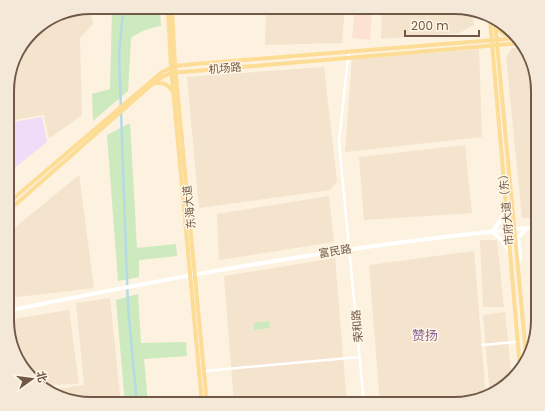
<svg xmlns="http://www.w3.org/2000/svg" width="545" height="411" font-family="Poppins,'Noto Sans SC',sans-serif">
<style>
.residential{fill:#f4e4cd}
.commercial{fill:#fde1d2}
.education{fill:#efdcf8}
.green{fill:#cde9be}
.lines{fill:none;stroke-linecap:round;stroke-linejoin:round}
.canal{stroke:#b4dbe5;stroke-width:2.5}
.street{stroke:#fff;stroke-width:2.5}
.secondary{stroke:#fff;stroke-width:4}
.primary{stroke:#fddc95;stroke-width:4}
.labels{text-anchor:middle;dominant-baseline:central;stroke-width:3;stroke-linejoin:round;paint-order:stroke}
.street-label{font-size:11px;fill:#725947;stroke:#fff6e5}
.quarter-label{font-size:13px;fill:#876296;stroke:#fff6e5}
.rim{fill:none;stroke:#725947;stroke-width:2}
</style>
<rect width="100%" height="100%" fill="#fcf2df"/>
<path class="residential" d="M460,7L472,12L474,25L459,33L381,39L382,8Z
M345,8L342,43L265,45L266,9Z
M91,11L93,24L80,38L82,115L50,138L48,136L44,115L8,121V79L18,49L36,28L64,12Z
M524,47L529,54L538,90V218H522L506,57L512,48Z
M479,49L482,137L345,152L352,59Z
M324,67L337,182L330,190L199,208L187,77Z
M465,145L472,213L364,220L359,157Z
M79,175L94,288L9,298L7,234Z
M329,196L334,242L219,260L217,214Z
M480,240H497L504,307H483Z
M474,251L486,397L455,404H380L369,265Z
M335,258L347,404H234L224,276Z
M110,298L121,404H85L51,390L84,385L76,303Z
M69,310L79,384L39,385L36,383L16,358L8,329L7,320Z
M505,312L512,379L490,396L483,315Z"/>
<path class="commercial" d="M355,8H372L370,40L352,38Z"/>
<path class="education" d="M42,117L47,142L8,173V123Z"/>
<path class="green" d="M160,10L161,26C150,28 140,31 131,38L128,91L93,121L92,94L110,89L112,11Z
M130,123L137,248L176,244L177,256L139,260V277L118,281L107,135Z
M138,294L141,343L186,342L187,356L144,359L148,404H125L116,300Z
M269,321L270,328L254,330V323Z"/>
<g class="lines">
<path class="canal" d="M123,11L119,55L128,307L137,404"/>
<path class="street" d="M350,52L348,57L339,143L364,404
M525,343L531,342
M482,345L517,342
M204,371L360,357"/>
<path class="secondary" d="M506,208L500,221L492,232L501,239L510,252
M518,265L520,256L518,238L521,234L528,228
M7,311C183,275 359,243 538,227"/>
<path class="primary" d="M168,10L171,67L202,404
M172,10L175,66L207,404
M490,20L520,368
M495,22L526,354
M497,27C502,35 506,35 515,35
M156,83C164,82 169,85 173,92
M7,204L162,72L175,66L195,64L518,38
M7,212L149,87L162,77L171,73L521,43"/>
</g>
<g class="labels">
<g class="street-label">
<text transform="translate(225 68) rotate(-5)">机场路</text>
<text transform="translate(189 207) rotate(-96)">东海大道</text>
<text transform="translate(506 207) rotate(-95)">市府大道（东）</text>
<text transform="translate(335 251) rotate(-9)">富民路</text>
<text transform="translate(357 326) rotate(-95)">荣和路</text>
</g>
<g class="quarter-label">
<text x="425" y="335">赞扬</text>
</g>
</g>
<path d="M0 0H545V411H0ZM91 14H454A77 77 0 0 1 531 91V320A77 77 0 0 1 454 397H91A77 77 0 0 1 14 320V91A77 77 0 0 1 91 14Z" fill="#f4e9d8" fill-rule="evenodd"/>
<path class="rim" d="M91 14H454A77 77 0 0 1 531 91V320A77 77 0 0 1 454 397H91A77 77 0 0 1 14 320V91A77 77 0 0 1 91 14Z"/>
<g transform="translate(32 379) rotate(76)" stroke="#fff6e5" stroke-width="3" paint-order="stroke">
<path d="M0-3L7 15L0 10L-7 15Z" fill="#725947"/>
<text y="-6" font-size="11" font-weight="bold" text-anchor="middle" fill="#725947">北</text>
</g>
<path d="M405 30v6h74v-6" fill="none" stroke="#725947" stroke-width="2"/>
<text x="411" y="30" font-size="12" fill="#725947" stroke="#fff6e5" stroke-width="3" paint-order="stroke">200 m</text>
</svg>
